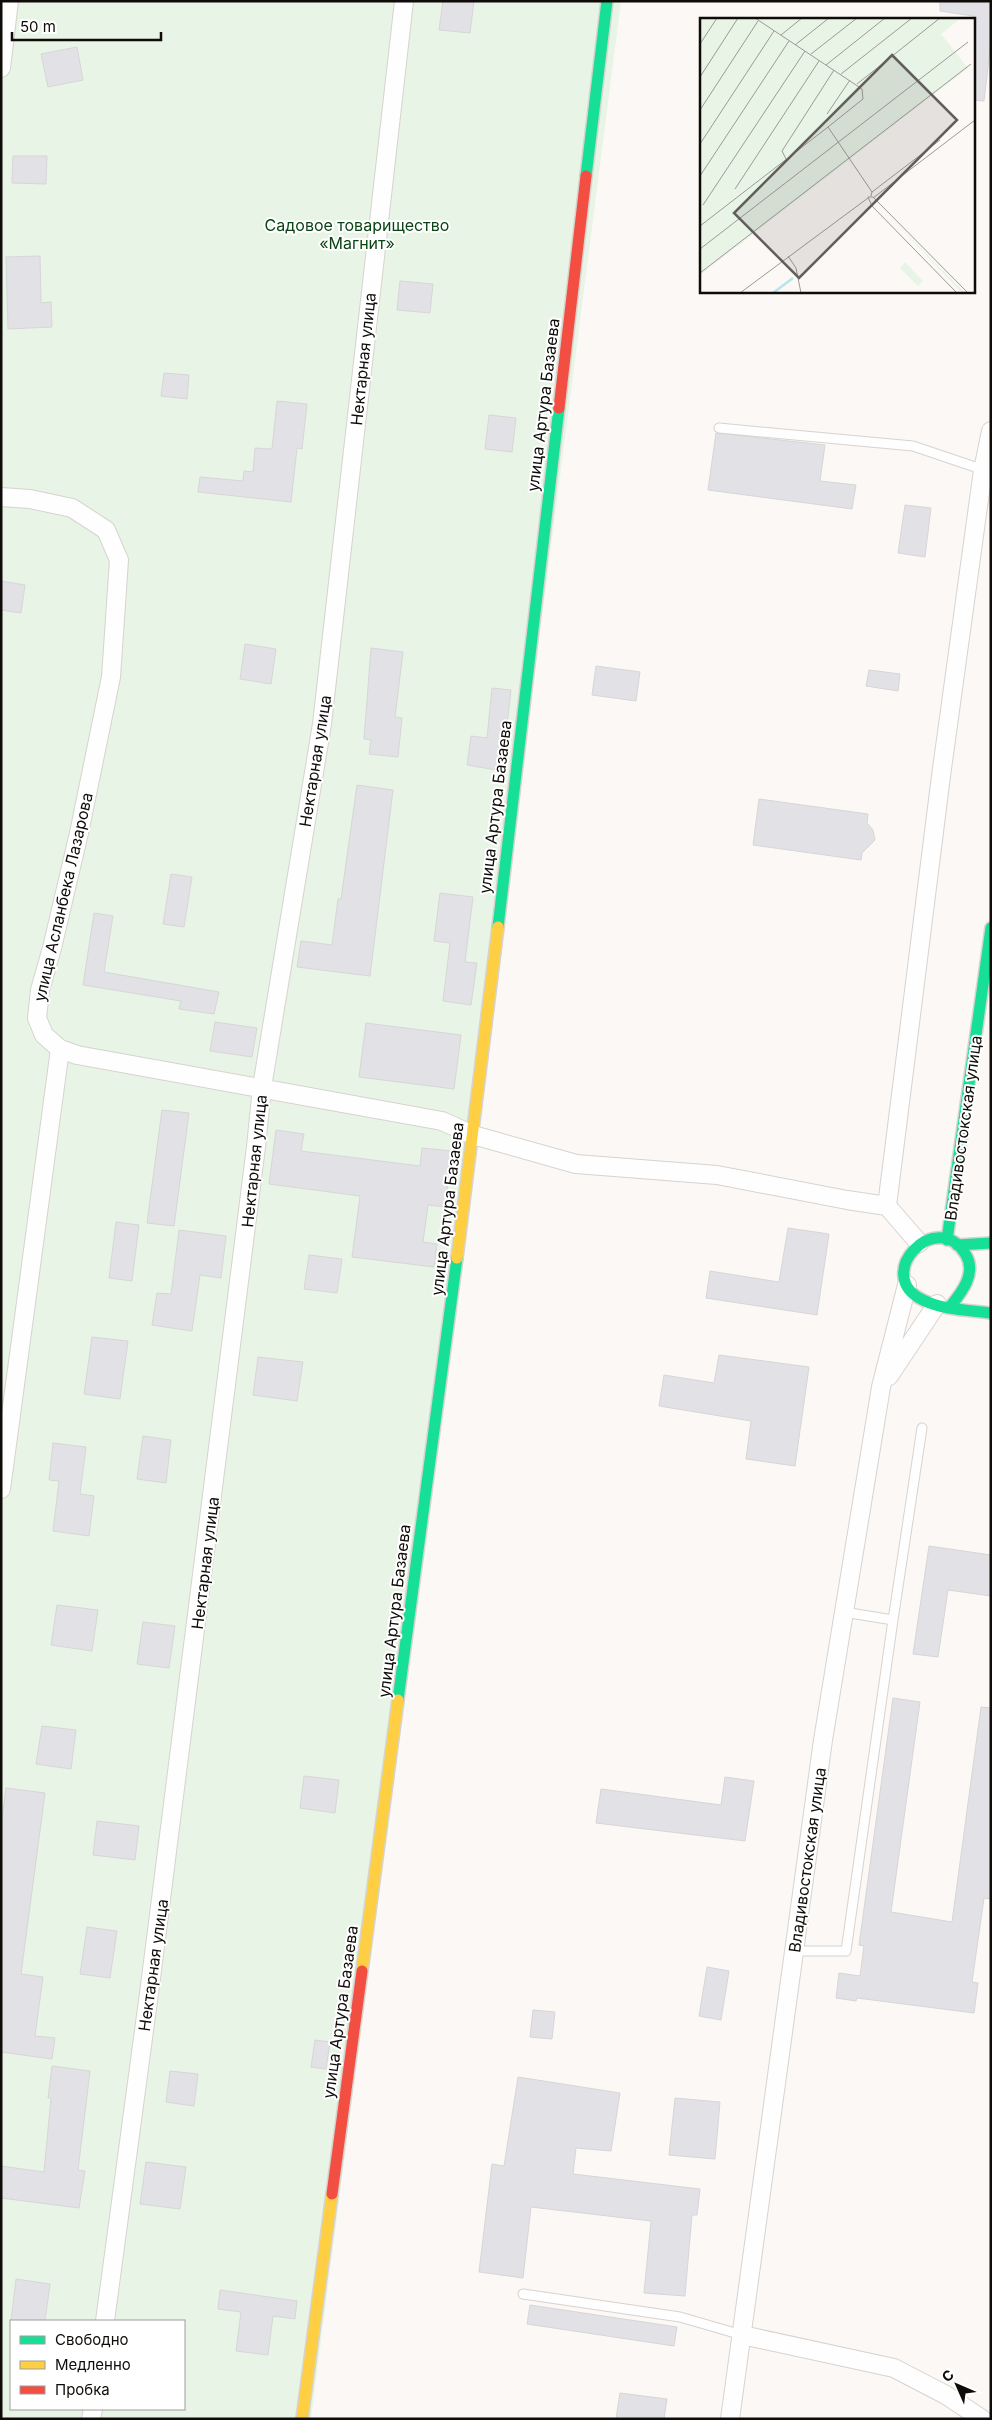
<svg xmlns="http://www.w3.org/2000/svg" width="992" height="2420" font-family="Inter,sans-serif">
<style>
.green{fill:#e8f4e5;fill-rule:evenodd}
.building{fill:#e2e1e5;stroke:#d7d6d7}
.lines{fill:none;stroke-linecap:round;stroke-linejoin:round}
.lane-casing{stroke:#d7d3cf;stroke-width:11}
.street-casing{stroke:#d7d3cf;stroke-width:20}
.fast-casing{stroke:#d7d3cf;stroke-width:14}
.slow-casing{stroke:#d7d3cf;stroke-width:14}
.jam-casing{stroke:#d7d3cf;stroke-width:14}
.lane{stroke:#fefefe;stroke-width:9}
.street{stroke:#fefefe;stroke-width:18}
.fast{stroke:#16e098;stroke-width:11}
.slow{stroke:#ffcf43;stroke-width:11}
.jam{stroke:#f24e42;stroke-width:11}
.labels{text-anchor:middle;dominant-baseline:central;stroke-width:4;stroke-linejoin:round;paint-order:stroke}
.park-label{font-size:16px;fill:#094513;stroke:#fff}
.street-label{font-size:16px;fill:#0f0b08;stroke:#fff}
.inset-river{fill:none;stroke:#b5e4ea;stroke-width:2.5}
.inset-road{fill:none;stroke:#9d9996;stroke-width:1}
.view{fill:#625e5b;fill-opacity:0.15;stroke:#625e5b;stroke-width:2.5}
.inset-edge{fill:none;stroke:#0f0b08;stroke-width:2.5}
</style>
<rect width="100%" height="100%" fill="#fbf8f5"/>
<path class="green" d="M1,1H621L311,2419H1ZM11,2321H184V2409H11Z"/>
<path class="building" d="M443,1H474L470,33L439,30Z
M940,1H991V41L984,101L973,100V16L940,11Z
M77,47L83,80L48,87L41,54Z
M13,156H47L46,184L12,183Z
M40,256L41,303L51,302L52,327L8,329L6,257Z
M400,281L433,284L430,313L397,310Z
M164,373L189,375L187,399L161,396Z
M277,401L307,404L302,449L297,448L291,502L198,492L200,477L243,481L244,471L253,472L255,448L272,449Z
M489,415L516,418L512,452L485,449Z
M716,433L825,445L820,481L856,485L852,509L708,490Z
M905,505L931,508L925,557L898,553Z
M1,581L25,585L21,613L1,610Z
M245,644L276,649L271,684L240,679Z
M371,648L403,652L395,717L402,718L398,757L369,754L371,740L364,739Z
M596,666L640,672L636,701L592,695Z
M869,670L900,674L898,691L866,686Z
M492,688L511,690L502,771L467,765L471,736L487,738Z
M357,785L393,790L370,976L297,967L301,941L332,945L338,899H341Z
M759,799L868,814L867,823L873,830L875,840L862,853L861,860L753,845Z
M171,874L192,877L184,927L163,924Z
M440,893L473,897L465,962L477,963L471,1005L443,1001L450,943L434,941Z
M94,913L113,916L104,972L219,992L214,1014L179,1009L181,1001L83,985Z
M215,1022L257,1028L252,1057L210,1051Z
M366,1023L461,1035L454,1089L359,1077Z
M162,1110L189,1113L174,1226L147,1223Z
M276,1130L304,1134L301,1151L420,1166L422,1148L452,1151L445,1207L428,1205L423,1242L437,1244L434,1267L352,1257L360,1196L269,1184Z
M116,1222L139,1225L132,1281L109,1278Z
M788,1228L829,1234L817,1315L706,1298L710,1271L779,1282Z
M179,1230L226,1236L221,1278L200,1275L192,1331L152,1325L157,1293L171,1294Z
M309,1255L342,1259L337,1293L304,1289Z
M92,1337L128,1341L120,1399L84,1394Z
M719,1355L809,1367L795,1466L746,1459L751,1421L659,1406L664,1375L714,1383Z
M258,1357L303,1362L297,1401L253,1395Z
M143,1436L171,1440L166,1483L137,1479Z
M53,1443L86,1447L80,1494L94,1496L89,1536L53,1531L59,1481L49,1480Z
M929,1546L991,1555V1596L948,1590L938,1657L913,1654Z
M57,1605L98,1610L92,1651L51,1645Z
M143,1622L175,1626L169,1668L137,1664Z
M893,1698L920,1702L891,1912L952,1922L981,1707L991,1708V1899L984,1898L972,1982L978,1983L974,2013L857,1998L856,2001L836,1998L839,1973L860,1976L864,1946L859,1945Z
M42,1726L76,1730L71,1769L36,1764Z
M304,1776L339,1780L335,1813L300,1808Z
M725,1777L754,1781L745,1841L596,1823L601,1789L721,1805Z
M6,1788L45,1793L21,1974L43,1977L35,2036L55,2038L52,2059L1,2052V1827Z
M97,1821L139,1826L135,1860L93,1855Z
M87,1927L117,1931L110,1978L80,1974Z
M707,1967L729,1971L721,2020L699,2016Z
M533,2010L555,2012L552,2039L530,2037Z
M315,2040L330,2042L326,2069L311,2067Z
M52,2066L90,2071L78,2170L85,2171L79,2208L1,2198V2166L44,2172L51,2098H48Z
M170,2071L198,2074L194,2106L166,2102Z
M518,2077L620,2093L611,2151L576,2148L573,2174L700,2189L697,2215H692L685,2296L644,2293L651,2221L531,2207L523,2278L479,2272L492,2164L504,2166Z
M675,2098L720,2102L715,2159L669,2155Z
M146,2162L186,2167L180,2209L140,2204Z
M16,2279L50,2284L45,2321H11Z
M220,2290L297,2301L295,2319L273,2316L268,2355L236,2351L241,2312L218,2309Z
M530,2305L677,2327L674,2346L527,2324Z
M620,2393L667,2399L664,2419H616Z"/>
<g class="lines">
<g class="lane-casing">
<path id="lane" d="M719,428L913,446L984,470
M844,1612L893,1620
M794,1951H846L893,1620L922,1428
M523,2294L680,2317L742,2335"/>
</g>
<g class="street-casing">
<path id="street" d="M1,68L9,1
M1,497L30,499L72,508L106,530L119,560L111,677L79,833L52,948L40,990L37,1018L44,1035L60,1049L77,1055L442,1121L473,1135L576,1164L717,1175L847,1200L887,1206L919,1243
M887,1206L941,776L983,470L991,431
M889,1376L937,1304
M1,1489L60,1049
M105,2321L150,1986L256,1147L262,1087L322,724L404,1
M742,2335L894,2368L946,2395L982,2419
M91,2419L93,2409
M730,2419L823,1740L881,1387L907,1285"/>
</g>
<g class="fast-casing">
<path id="fast" d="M586,176L607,1
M498,927L559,408
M947,1240L991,928
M957,1245L991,1243
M950,1307C961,1293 977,1274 966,1255C937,1206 871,1275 923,1300C943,1310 969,1310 991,1313
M398,1700L457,1258"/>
</g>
<g class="slow-casing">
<path id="slow" d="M457,1258L498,927
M362,1971L398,1700
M302,2419L332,2194"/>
</g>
<g class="jam-casing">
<path id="jam" d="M559,408L586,176
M332,2194L362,1971"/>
</g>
<use href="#lane" class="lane"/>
<use href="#street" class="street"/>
<use href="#fast" class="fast"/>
<use href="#slow" class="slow"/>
<use href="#jam" class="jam"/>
</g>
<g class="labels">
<g class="park-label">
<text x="357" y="225">Садовое товарищество<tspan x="357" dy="18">«Магнит»</tspan></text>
</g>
<g class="street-label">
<text transform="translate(363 359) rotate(-84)">Нектарная улица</text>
<text transform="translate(543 405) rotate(-83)">улица Артура Базаева</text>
<text transform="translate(315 761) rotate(-81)">Нектарная улица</text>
<text transform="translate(495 807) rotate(-83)">улица Артура Базаева</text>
<text transform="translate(63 897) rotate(-77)">улица Асланбека Лазарова</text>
<text transform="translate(963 1128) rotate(-82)">Владивостокская улица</text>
<text transform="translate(254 1161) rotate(-84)">Нектарная улица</text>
<text transform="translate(447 1209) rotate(-83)">улица Артура Базаева</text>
<text transform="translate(205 1563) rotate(-83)">Нектарная улица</text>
<text transform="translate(394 1611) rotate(-83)">улица Артура Базаева</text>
<text transform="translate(807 1860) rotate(-82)">Владивостокская улица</text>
<text transform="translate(153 1965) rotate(-82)">Нектарная улица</text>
<text transform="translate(340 2012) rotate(-82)">улица Артура Базаева</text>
</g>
</g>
<g transform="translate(700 18)">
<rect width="275" height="275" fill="#fbf8f5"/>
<path d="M0,0H261L241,16L268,50L0,257ZM190,199L265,275H262ZM205,244L223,263L218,268L200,250Z" fill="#e8f4e5"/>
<path class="inset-river" d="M73,275L93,260"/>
<path class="inset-road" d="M55,0L162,71L163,81L128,109L172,174L171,178M81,17L102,0M0,26L17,0M95,27L129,0M111,36L157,0M126,47L185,0M141,56L212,0M0,59L38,0M157,66L240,0M0,92L58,3M127,96L150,62M0,126L74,13M86,141L82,133L134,52M0,158L89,23M35,171L119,43M172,174L240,122M173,180L275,102M3,187L105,33M0,208L128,109M0,231L268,24M88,238L96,250L101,275M0,255L271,46M40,275L168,180M257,275L172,188L168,179H173L268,275"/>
<path class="view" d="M192,37L257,102L99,260L34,195Z"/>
<rect width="275" height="275" class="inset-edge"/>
</g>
<rect width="992" height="2420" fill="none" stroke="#0f0b08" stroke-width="5"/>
<rect x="10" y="2320" width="175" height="90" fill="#ffffff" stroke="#9f9d9c"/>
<rect x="20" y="2336" width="25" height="8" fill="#16e098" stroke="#9f9d9c"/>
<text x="55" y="2345" font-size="15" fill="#0f0b08">Свободно</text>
<rect x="20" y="2361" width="25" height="8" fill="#ffcf43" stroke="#9f9d9c"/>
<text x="55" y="2370" font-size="15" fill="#0f0b08">Медленно</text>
<rect x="20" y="2386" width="25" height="8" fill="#f24e42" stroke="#9f9d9c"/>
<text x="55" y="2395" font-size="15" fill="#0f0b08">Пробка</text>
<g transform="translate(957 2385) rotate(315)" stroke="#ffffff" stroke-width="4" paint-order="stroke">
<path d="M0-4L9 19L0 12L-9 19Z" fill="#0f0b08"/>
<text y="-8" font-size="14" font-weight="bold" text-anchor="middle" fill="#0f0b08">С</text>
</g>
<path d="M12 32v8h149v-8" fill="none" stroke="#0f0b08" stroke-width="2.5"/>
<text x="20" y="32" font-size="15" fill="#0f0b08" stroke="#ffffff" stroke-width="4" paint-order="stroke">50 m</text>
</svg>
